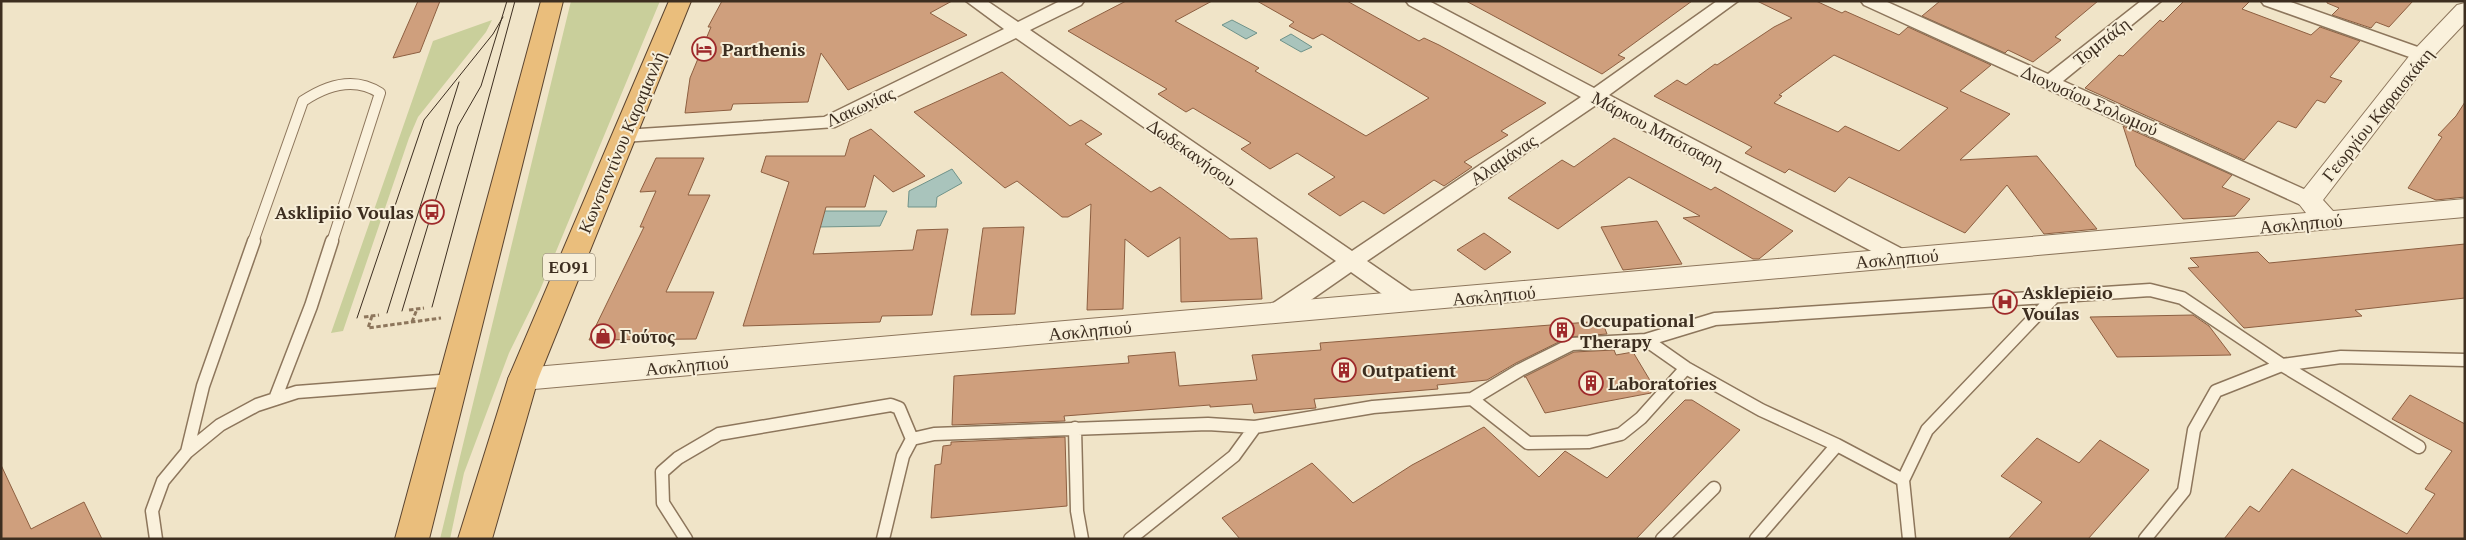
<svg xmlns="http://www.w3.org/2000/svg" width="2466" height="540" font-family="'PT Serif',serif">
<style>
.green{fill:#c9cf9b}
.water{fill:#a9c4bc;stroke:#6f938a}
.building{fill:#cf9f7d;stroke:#8d5f41;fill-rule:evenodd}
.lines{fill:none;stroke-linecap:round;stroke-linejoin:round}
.service-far1-casing{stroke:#8d765c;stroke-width:12}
.service-casing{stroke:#8d765c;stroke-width:15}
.minor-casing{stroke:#8d765c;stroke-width:3}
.tertiary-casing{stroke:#8d765c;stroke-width:2}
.trunk-casing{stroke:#5b4430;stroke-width:2}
.path{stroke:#8d765c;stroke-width:3;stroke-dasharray:4.5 2.5;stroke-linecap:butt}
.service-far1{stroke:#faf1dc;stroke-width:10}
.service{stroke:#faf1dc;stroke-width:12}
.minor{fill:#faf1dc;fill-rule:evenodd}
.tertiary{fill:#faf1dc;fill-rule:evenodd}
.trunk{fill:#eabe7c;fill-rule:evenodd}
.tram{stroke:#3d2e20;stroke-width:1}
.labels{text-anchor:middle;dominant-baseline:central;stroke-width:4;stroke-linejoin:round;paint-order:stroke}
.shield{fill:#f7eed8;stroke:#756857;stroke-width:1}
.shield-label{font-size:16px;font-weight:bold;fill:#3d2e20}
.street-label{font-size:18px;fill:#3d2e20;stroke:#f7eed8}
.poi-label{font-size:18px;font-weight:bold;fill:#3d2e20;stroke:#f7eed8;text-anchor:start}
</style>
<rect width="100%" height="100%" fill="#f0e4c8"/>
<path class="green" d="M571,1H660L540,290L509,353L464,473L450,539H440Z
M492,20L486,32L418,117L409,138L343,331L331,333L433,41Z"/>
<path class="water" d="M1232,20L1257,33L1246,39L1222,25Z
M1291,34L1312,47L1301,52L1280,40Z
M952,169L962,183L937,197L936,207H908L909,191Z
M822,211H887L880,226L817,227Z"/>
<path class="building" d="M418,1H440L420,52L393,58Z
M722,1H952L930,13L967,35L848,90L821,53L808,102L733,104L731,110L685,113L690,78L711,27H708Z
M1126,1H1212L1175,21L1259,68L1255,71L1366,136L1429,98L1322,34L1313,39L1289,26L1294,22L1257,1H1347L1419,41L1424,38L1439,45L1546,103L1501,131L1508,135L1464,162L1472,167L1444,186L1434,180L1384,214L1363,201L1340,216L1308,194L1335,177L1297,153L1270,169L1241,149L1251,143L1193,108L1186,112L1158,94L1167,89L1068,31Z
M1466,1H1692L1618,55L1625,58L1602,74Z
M1757,1H1816L1842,13L1845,11L1899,35L1908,27L1991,65L1960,91L2010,114L1960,160L2037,156L2097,229L2044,234L2007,185L1965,233L1849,177L1835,192L1789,169L1785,173L1745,153L1752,147L1654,96L1677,80L1686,85L1715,64L1717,65L1774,27L1792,18ZM1834,55L1948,108L1899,151L1845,126L1838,132L1774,103L1782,96L1779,95Z
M1940,1H2098L2055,37L2061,40L2033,62L2008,50L2005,53L1922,16Z
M2184,1H2250L2242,9L2311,35L2320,27L2360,41L2330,77L2342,81L2325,103L2317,100L2296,128L2278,121L2244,160L2085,88L2119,55L2123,56L2160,20L2163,22Z
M2327,1H2413L2389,27L2376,22L2371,28L2332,15L2339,8L2327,3Z
M1002,72L1070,126L1081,120L1102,134L1085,144L1151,192L1160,187L1230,239L1257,238L1262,299L1181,302L1180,237L1148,257L1125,239L1123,309L1087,310L1091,204L1068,217H1062L1017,181L1005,188L914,112Z
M2465,102V197L2436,200L2408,188L2442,137L2438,135L2456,116Z
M2123,126L2232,175L2222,187L2250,199L2235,216L2183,219L2136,166Z
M871,129L925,176L893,192L874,175L865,207H826L813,254L913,250L917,230L948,229L932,315L882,316L880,322L743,326L789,182L761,172L766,156H845L850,139Z
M1614,138L1711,190L1715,187L1793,231L1759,259H1753L1683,218L1700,216L1629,177L1558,229L1508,198L1562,160L1574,167Z
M656,158H704L688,195H710L666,292H714L696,339L589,340L644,227H640L656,191L640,192Z
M1657,221L1682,264L1623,270L1601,227Z
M1024,227L1015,314L971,315L983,228Z
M1484,233L1511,252L1485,270L1457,250Z
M2465,244V298L2355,310L2362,316L2244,328L2188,268L2199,267L2190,258L2258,252L2269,263Z
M2193,315L2209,326L2231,355L2117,357L2090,317Z
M1602,321L1607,334L1569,337L1516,363L1487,380L1437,385L1438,389L1314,399L1316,408L1254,413L1252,404L1210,407V405L1064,416L1065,421L952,425L954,376L1129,363L1128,356L1175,352L1179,386L1257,380L1252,355L1321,350L1320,343Z
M1614,350L1616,355L1633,352L1651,382V393L1545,413L1526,377H1524L1574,352Z
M2410,395L2465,424V539H2224L2250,506L2259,512L2292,469L2407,534L2435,494L2425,489L2452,451L2392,419Z
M1685,400H1692L1740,430L1636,539H1240L1222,518L1312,463L1353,503L1412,465L1484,427L1539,477L1565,451L1607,478Z
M1065,437L1067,506L931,518L935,465L941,464L943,446L951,445V442Z
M2037,438L2079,463L2100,440L2149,470L2088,539H2008L2042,502L2001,476Z
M1,465L31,529L84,502L102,539H1Z"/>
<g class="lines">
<g class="service-far1-casing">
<path id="service-far1" d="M253,242L303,101C327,85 354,76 380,93L332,242"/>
</g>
<g class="service-casing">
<path id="service" d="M1646,340L1715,319L2150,290L2182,298L2282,365L2419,447
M275,399L311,306L332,241
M1472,399L1528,443L1589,442L1621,434L1641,418L1686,368
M1075,428L1077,511L1082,539
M187,452L203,386L254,241
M1903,480L1927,430L2055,296
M156,539L152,511L163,481L187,452L220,425L257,405L297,392L453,380
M686,539L663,503L662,472L678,458L719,434L891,405L899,408L912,439
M883,539L903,456L912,439L934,434L1208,424L1255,427L1373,407L1472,399L1520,370L1572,344L1646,340L1686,368L1761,410L1837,445L1903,480L1909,539
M1130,539L1234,456L1255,427
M1662,539L1714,488
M1756,539L1837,445
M2145,539L2184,491L2194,430L2216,391L2282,365L2341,357L2465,360"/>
</g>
<g class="minor-casing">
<path id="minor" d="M966,1H987L1018,22L1060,1H1084L1081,5L1030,30L1352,251L1581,97L1409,5L1406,1H1429L1594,88L1717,1H1738L1609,95L1910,253L1913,258L1910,263L1902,266L1894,263L1596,105L1367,261L1418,296L1422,302L1418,308L1410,310L1402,308L1351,272L1282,320L1274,322L1266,320L1262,314L1266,308L1336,261L1016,38L835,127L624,142L617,140L614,136L617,132L624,130L824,117L1004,29Z
M1861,1H1885L2048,74L2141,1H2161L2063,81L2317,195L2320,200L2317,205L2309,207L2301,205L1864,5Z
M2261,1H2288L2429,51L2431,55L2429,59H2415L2264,5Z"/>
</g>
<g class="tertiary-casing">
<path id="tertiary" d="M2465,3V23L2430,60L2323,200L2333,211L2465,199V217L523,390L512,387L508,379L512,371L523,368L2306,213L2296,200L2300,194L2414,50L2457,5Z"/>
</g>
<g class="trunk-casing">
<path id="trunk" d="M541,1H563L429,539H395Z
M669,1H691L538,379L492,539H458L508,379Z"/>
</g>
<path class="path" d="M409,310L424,308
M372,316L368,328L441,318
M364,317L379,315
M412,322L417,309"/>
<use href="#service-far1" class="service-far1"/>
<use href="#service" class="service"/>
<use href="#minor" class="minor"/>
<use href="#tertiary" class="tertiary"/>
<use href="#trunk" class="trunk"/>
<path class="tram" d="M432,307L515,1
M402,311L458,126L481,86L507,1
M387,313L459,82
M357,318L424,120L493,34L503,17"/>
</g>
<defs>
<g id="hotel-ring" transform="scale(1.25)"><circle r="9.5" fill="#f7eed8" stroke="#9e2a2b" stroke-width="1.5"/><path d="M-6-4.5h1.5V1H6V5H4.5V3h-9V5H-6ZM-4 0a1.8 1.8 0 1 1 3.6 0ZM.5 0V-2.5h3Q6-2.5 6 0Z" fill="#9e2a2b"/></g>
<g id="bus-ring" transform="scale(1.25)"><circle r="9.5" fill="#f7eed8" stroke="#9e2a2b" stroke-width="1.5"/><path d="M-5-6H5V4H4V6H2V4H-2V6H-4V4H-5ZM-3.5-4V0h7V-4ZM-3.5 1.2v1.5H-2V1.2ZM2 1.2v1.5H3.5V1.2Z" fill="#9e2a2b"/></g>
<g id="hospital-ring" transform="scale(1.25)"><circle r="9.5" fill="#f7eed8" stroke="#9e2a2b" stroke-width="1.5"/><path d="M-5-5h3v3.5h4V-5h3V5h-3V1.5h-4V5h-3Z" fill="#9e2a2b"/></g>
<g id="building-ring" transform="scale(1.25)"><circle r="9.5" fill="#f7eed8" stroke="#9e2a2b" stroke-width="1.5"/><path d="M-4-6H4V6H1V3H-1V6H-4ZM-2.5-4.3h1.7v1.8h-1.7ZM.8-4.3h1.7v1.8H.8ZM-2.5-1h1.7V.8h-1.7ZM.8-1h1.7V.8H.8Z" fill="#9e2a2b"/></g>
<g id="shop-ring" transform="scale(1.25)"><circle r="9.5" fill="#f7eed8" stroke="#9e2a2b" stroke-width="1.5"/><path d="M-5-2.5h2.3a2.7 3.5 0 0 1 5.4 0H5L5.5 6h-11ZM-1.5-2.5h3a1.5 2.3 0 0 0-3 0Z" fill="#9e2a2b"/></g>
</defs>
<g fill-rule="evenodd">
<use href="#hotel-ring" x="704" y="49"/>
<use href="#bus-ring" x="432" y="212"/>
<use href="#hospital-ring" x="2005" y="302"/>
<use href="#building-ring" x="1562" y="330"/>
<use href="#shop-ring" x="603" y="336"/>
<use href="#building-ring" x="1344" y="370"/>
<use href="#building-ring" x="1591" y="383"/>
</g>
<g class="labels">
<rect class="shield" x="543" y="253.5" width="52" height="27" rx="4"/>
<g class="shield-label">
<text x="569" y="267">ΕΟ91</text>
</g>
<g class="street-label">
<text transform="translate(2101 41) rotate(-38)">Τομπάζη</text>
<text transform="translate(2090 100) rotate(24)">Διονυσίου Σολωμού</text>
<text transform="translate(860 106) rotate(-24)">Λακωνίας</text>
<text transform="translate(2377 114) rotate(-51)">Γεωργίου Καραισκάκη</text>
<text transform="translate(1658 130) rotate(28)">Μάρκου Μπότσαρη</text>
<text transform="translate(621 142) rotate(-67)">Κωνσταντίνου Καραμανλή</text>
<text transform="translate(1192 152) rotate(35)">Δωδεκανήσου</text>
<text transform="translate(1503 159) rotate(-34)">Αλαμάνας</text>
<text transform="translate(2301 223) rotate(-5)">Ασκληπιού</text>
<text transform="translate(1897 258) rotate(-5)">Ασκληπιού</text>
<text transform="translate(1494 295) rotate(-5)">Ασκληπιού</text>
<text transform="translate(1090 330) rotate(-5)">Ασκληπιού</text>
<text transform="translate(687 365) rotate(-5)">Ασκληπιού</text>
</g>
<g class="poi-label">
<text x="722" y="49">Parthenis</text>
<text x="414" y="212" text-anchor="end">Asklipiio Voulas</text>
<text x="2022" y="292">Asklepieio<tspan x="2022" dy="21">Voulas</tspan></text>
<text x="1580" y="320">Occupational<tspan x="1580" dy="21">Therapy</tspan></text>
<text x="620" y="336">Γούτος</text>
<text x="1362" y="370">Outpatient</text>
<text x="1608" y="383">Laboratories</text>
</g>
</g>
<rect width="2466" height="540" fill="none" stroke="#3d2e20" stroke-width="5"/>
</svg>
